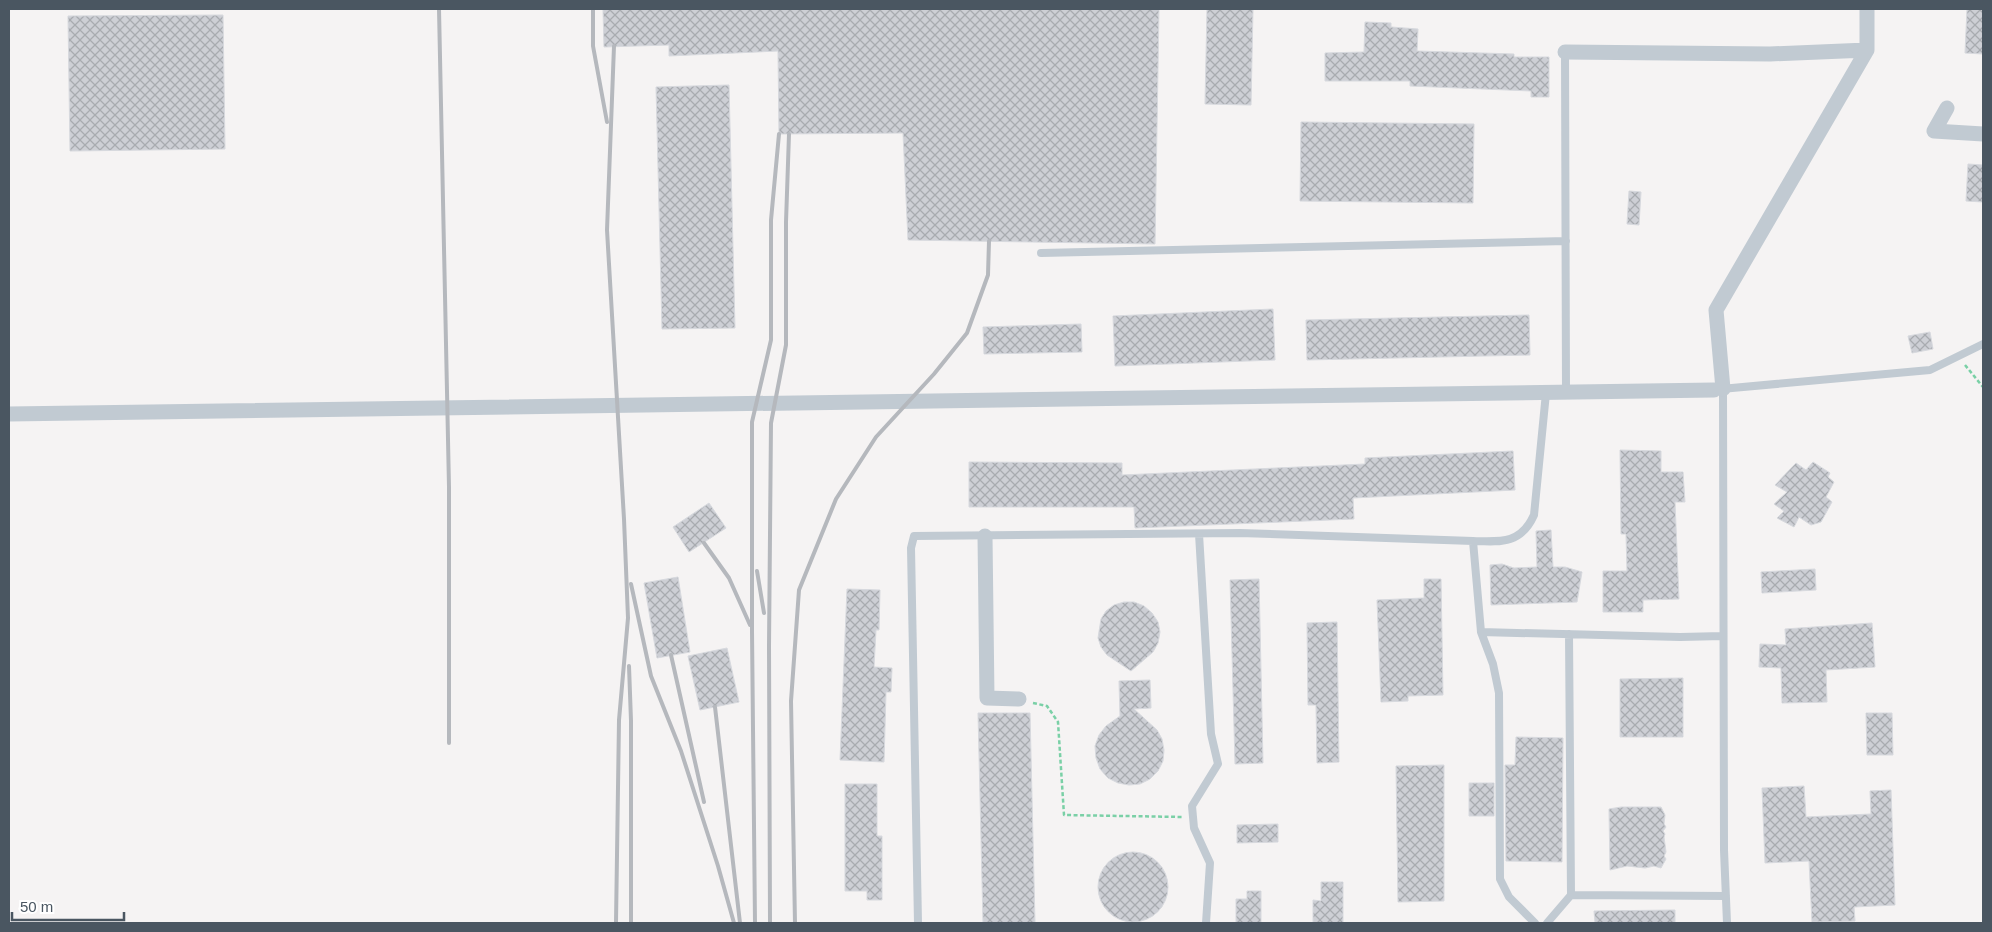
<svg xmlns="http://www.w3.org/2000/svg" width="1992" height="932" font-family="Helvetica,sans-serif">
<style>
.building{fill:url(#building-cross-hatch);stroke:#d7d9de}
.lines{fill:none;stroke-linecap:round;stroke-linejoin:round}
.path{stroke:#7ad0a6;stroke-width:2.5;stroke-dasharray:4 2.5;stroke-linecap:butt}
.lane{stroke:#c1cad2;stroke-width:8}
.street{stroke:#c1cad2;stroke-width:15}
.rail{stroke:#b5b8bd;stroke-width:4}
</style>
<defs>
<pattern id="building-cross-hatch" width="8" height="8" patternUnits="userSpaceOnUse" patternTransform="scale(1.25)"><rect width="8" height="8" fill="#cdcfd5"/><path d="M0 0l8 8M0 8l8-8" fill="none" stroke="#a8abb0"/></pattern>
</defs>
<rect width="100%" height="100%" fill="#f5f3f3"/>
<path class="building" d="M603,9H1159L1155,244L908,240L903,133L779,134L778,51L669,56V45L604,47Z
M1207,9H1253L1251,105L1205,104Z
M1967,9H1983V54L1965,53Z
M223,15L225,149L70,151L68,16Z
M1365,22L1391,23V27L1418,29L1417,51L1514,54V57H1549V97H1531V91L1410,86V81H1325V53L1364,52Z
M729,85L735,328L662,329L656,87Z
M1301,122L1474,124L1473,203L1300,201Z
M1968,164L1983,165V202L1966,201Z
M1629,191L1641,192L1639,225L1627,224Z
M1273,309L1275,360L1115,366L1113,316Z
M1529,315L1530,355L1307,360L1306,320Z
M1081,324L1082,352L984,354L983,327Z
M1930,332L1933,349L1912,353L1908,336Z
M1620,450L1661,451V472H1683L1685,502H1675L1679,599L1643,600V612H1603V571H1627L1626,534H1621Z
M1513,451L1515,490L1353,498L1354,519L1135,528L1134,507H969V462L1122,463V475L1365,464V458Z
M1813,462L1830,473L1828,477L1834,482L1826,497L1832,502L1821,522L1811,525L1799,517L1794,527L1777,518L1784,511L1774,504L1787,492L1775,485L1796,463L1806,470Z
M709,503L726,528L689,552L673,527Z
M1551,530L1553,567H1565L1582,572L1577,602L1491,605L1490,565L1502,564L1514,568L1537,567L1536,531Z
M1815,569L1816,590L1762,593L1761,572Z
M678,577L690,652L657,658L644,583Z
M1259,579L1263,763L1235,764L1230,580Z
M1424,579H1441L1443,695L1408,696V701L1381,702L1377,600L1424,598Z
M847,589L880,590L879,630H876L874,667L892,668L891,692H886L884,762L840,760Z
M1124,602H1134L1144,606L1152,613L1158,622L1160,632L1158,643L1153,652L1131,671L1107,655L1101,647L1098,638L1101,619L1106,611L1114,605Z
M1337,622L1339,762L1317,763L1316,705H1308L1307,623Z
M1872,623L1875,667L1826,670L1827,702L1782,703L1781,668L1759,667L1760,644L1786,645L1785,629Z
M727,648L739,702L700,710L688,656Z
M1683,678V737H1620V679Z
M1150,680L1151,708L1134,709L1157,730L1162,739L1164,750L1163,761L1158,771L1150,779L1140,784L1129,785L1118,783L1108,778L1100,769L1096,758L1095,746L1099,735L1106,726L1120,716L1119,681Z
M978,713H1030L1035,923H983Z
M1866,713H1892L1893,755H1867Z
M1516,737L1563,738L1562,862L1506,861L1505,765H1515Z
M1444,765V901L1398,902L1396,766Z
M1469,783H1494V816H1469Z
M845,784H877V836H882V900H867V891H845Z
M1804,786L1806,817L1871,814L1870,791L1891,790L1895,905L1854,907L1855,921L1812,922L1809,861L1765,863L1762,788Z
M1621,807H1661L1665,815L1664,824L1666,827L1663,831L1665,834L1664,837L1666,852L1664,856L1666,859L1661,868L1654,866L1645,868L1627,866L1610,870L1609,809Z
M1278,824V842L1237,843V825Z
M1098 887a35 35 0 1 1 70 0a35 35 0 1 1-70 0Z
M1321,882H1343V923H1313V900L1321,901Z
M1247,891H1261V923H1236V899H1247Z
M1675,910V923H1595L1594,911Z"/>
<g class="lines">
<path class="path" d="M1965,365L1983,387
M1033,703L1047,706L1058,722L1064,815L1183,817"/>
<path class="lane" d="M1565,52L1566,392
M1041,253L1566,241
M1721,389L1930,370L1983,344
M1723,389L1724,850L1727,923
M1199,534L1211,734L1218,764L1192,806L1194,828L1210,863L1206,923
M1473,541C1501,542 1521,544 1534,515L1546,393
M1481,632L1493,664L1499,693L1500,879L1509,897L1535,923
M1571,895L1726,896
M918,923L911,548L914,536L1240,533L1473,541L1481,632L1680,637L1723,636
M1547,923L1571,895L1569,634"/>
<path class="street" d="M1565,52L1770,54L1867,50
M1947,108L1934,131L1983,134
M1723,389L1716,310L1867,50V9
M9,414L1714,390
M985,536L987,698L1019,699"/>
<path class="rail" d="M439,9L449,487V743
M593,9V46L607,122
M614,46L607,230L624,519L628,618L619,720L616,923
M704,543L729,578L750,625
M757,571L764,613
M631,584L651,676L681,751L718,866L734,923
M671,655L704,802
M629,666L631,721V923
M715,707L740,923
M755,923L752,631V422L771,340V220L779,134
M770,923L769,646L771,423L786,345V222L789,134
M795,923L791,701L799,590L836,499L876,437L934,374L967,333L988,275L989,241"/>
</g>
<rect width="1992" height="932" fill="none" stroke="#4a5661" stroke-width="20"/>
<path d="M12 912v8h112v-8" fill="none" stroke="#4a5661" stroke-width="2.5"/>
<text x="20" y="912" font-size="15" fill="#4a5661" stroke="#ffffff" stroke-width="4" paint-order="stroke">50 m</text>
</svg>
